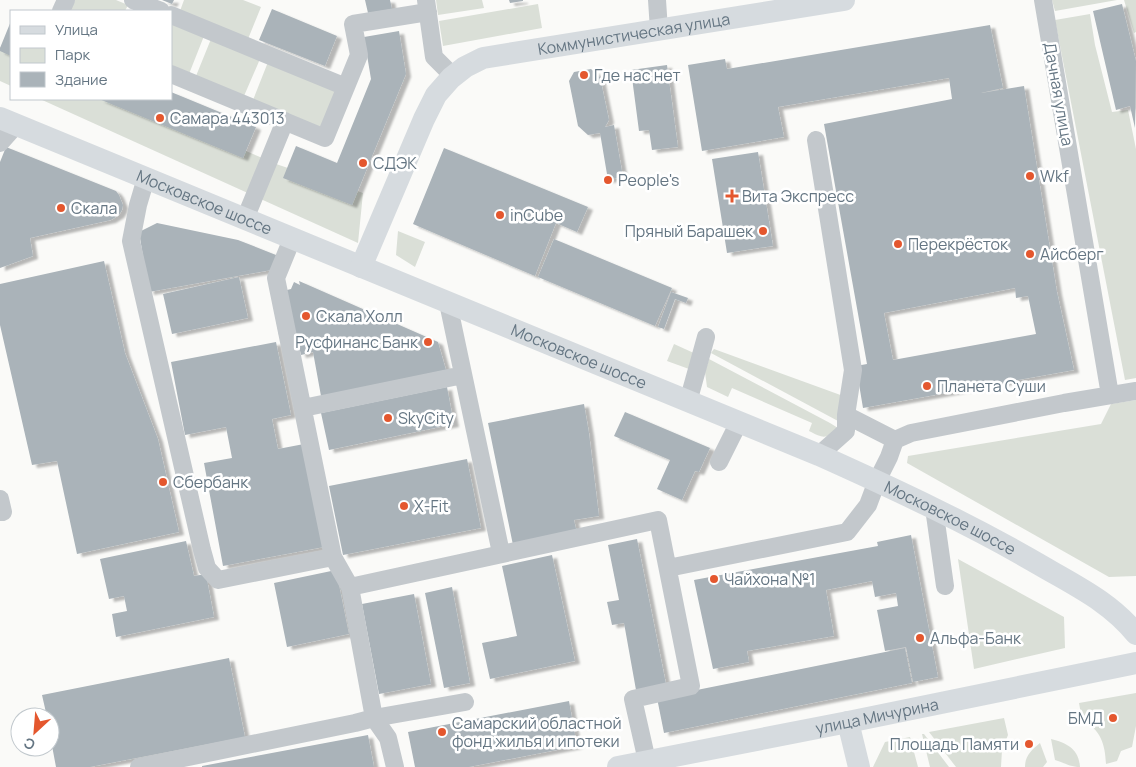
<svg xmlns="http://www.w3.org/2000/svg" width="1136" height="767" font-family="Manrope,sans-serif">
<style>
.green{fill:#dadfd7}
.building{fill:#aab3b9;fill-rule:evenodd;filter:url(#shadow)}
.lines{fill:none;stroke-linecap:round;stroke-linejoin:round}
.minor{stroke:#c3c8cc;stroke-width:18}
.major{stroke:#d6dbdf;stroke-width:22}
.poi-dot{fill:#e4572e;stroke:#fff;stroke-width:2}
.labels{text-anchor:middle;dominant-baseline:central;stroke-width:5;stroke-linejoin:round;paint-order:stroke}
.street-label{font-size:16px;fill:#657683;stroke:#fff}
.poi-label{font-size:16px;fill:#657683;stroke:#fff;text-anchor:start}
</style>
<defs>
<filter id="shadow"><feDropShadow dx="5" dy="3" stdDeviation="1" flood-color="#0004"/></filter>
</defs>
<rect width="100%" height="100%" fill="#fafaf8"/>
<path class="green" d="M75,0H116L128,5L125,11H70Z
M184,0H243L261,7L248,39L180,11Z
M436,0H482L484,8L438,15Z
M1052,0H1117L1055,11Z
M1124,0H1136V32L1134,33Z
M538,4L542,28L443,46L439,21Z
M1090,14L1095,45L1112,112L1128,110L1136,149V378L1125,380L1055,20Z
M171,22L204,36L189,74L171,66Z
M211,39L260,59L244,96L196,76Z
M0,47L11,51V86L0,81Z
M268,62L338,91L322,128L253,100Z
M40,99H123L279,165L363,193L358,243Z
M398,231L425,242L415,267L396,255Z
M674,344L696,354L689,369L667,361Z
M714,349L846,397L838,421L711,353Z
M709,359L830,423L838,428C825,439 825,439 809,431L812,423L732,388L728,397L707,387L705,372Z
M1136,400V576L1109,577L907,463L908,456L1101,424L1111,404Z
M958,559L1064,617L1065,648L974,669Z
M1136,693V726L1132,747L1121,751L1117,761L1106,764C1105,744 1101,730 1082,720L1079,703Z
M1004,718L1008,735L1002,750L1001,767H956L929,732Z
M922,734H924L949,767H930Z
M910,737L918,767H873L885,742Z
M1051,739C1067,743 1079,749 1080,767C1070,767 1065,763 1055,760Z
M1040,743L1047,762L1043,767H1025C1025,755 1032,750 1040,743Z"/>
<path class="building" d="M162,0H174L172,4Z
M365,0H390L392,9L368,13Z
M509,0H523V1L510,3Z
M1122,4L1136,61L1135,128L1130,106L1116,110L1093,11Z
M272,9L337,36L325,66L259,40Z
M11,21V56L0,51V48Z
M990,25L1003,88L981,93L1024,86L1057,292L1074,370L863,408L856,366L867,364L824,124L952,99L949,78L778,107L784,137L702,151L688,65L725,59L727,69ZM1015,288L1016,298L1028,296L1036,334L893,360L884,313Z
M399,31L406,74L352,205L283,178L296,146L337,163L371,79L364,37Z
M667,65L678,147L652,150L649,130L639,131L631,70Z
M591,69L600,77L609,120L605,127L614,125L623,177L608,180L600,133L588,135L578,126L569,81L574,72Z
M171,92L256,127L243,158L99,99H171Z
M6,147L116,191L119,195L123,205L122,210L119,215L111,220L30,238L33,256L0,268V162Z
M444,148L588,207L577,232L556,223L535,276L413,224Z
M758,152L773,246L727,253L712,159Z
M157,223L238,240L276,255L277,269L149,292L139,232Z
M554,239L672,288L655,326L538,277Z
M104,261L125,353L158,439L179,532L77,554L57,461L32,465L0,325V284Z
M239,277L248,318L172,334L163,294Z
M299,281L438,342L446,370L321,396L313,352L301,355L295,330L279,335L271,294L291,289L294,282L300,285Z
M671,292L688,298L686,303L675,299L664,329L658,327Z
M276,342L291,415L272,419L278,449L304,444L324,547L223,566L204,463L232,458L226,427L185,435L171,362Z
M447,387L454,424L329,450L321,413Z
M584,404L589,433L599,516L574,520L577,533L513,545L488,423Z
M625,412L710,448L699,472L695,471L682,500L657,489L670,460L614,436Z
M467,459L481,528L343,555L329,486Z
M911,535L938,677L913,682L906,647L885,651L877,610L898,606L896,593L875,597L872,581L826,590L834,636L747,651L749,662L713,669L694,580L878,546L877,542Z
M637,539L666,684L636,690L624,623L612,625L607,602L619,600L608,545Z
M186,541L194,576L206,574L214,617L116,637L112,614L127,611L124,596L109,599L100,559Z
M552,555L575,661L490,679L482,643L517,636L502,566Z
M336,570L349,634L287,647L274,583Z
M452,587L470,683L444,688L425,593Z
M414,594L431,684L379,694L362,604Z
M905,648L912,683L664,733L657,698Z
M229,658L245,737L90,767H56L50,735V717H47L42,695Z
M569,701L577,746L469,767H415L408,732Z
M368,735L374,767H202V766Z"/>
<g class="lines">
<path class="minor" d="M133,0L161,11
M426,0L434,57L453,76
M657,0L659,30
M1043,0L1110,395
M61,11L66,0
M171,15L346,87
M171,74L325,138L359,55L353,24L428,12
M816,140L853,370L846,415V431L819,455
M0,143L16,125
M146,178L138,205L131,241L202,550L207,568L218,580L333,557L350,587L658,520L691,686L633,699L647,761
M245,219L285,121
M292,239L276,278L333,557
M448,303L501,553
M688,402L706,337
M303,408L463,375
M846,415L895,440
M719,462L739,422
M0,499L3,512H0
M934,508L945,586
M668,568L847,532L868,505L877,481L889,457L895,440L911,433L1064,403L1136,391
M139,767L355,723L374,718L350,587
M395,767L388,738L374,718L465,702"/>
<g class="major">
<path id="s1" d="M0,118L819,455C897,490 974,526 1047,569C1080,588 1112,604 1136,634"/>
<path id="s2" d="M361,267L424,119L436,95L451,78L465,67L483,58L844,0"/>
<path d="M848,722L859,767"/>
<path id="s3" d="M618,767L848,722L1136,663"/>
</g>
</g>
<g class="poi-dot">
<circle cx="584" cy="75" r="5"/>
<circle cx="160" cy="118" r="5"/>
<circle cx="363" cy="163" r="5"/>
<circle cx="1030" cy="176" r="5"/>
<circle cx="608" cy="180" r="5"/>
<path d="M729.5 188.5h5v5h5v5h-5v5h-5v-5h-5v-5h5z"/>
<circle cx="61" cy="208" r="5"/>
<circle cx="500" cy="215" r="5"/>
<circle cx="763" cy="231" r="5"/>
<circle cx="898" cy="244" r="5"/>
<circle cx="1030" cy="254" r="5"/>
<circle cx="306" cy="316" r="5"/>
<circle cx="428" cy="342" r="5"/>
<circle cx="927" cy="386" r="5"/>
<circle cx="388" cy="418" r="5"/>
<circle cx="163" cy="482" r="5"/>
<circle cx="404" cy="506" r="5"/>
<circle cx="714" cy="579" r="5"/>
<circle cx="920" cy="638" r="5"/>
<circle cx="1113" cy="718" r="5"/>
<circle cx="442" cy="732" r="5"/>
<circle cx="1029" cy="744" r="5"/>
</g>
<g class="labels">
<g class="street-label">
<text stroke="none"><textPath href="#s2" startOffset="401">Коммунистическая улица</textPath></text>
<text transform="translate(1059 94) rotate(80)">Дачная улица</text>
<text stroke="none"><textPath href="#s1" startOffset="221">Московское шоссе</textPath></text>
<text stroke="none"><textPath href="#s1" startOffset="626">Московское шоссе</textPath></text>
<text stroke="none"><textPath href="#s1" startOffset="1031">Московское шоссе</textPath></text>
<text stroke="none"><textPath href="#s3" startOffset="264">улица Мичурина</textPath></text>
</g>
<g class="poi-label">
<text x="594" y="75">Где нас нет</text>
<text x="170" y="118">Самара 443013</text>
<text x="373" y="163">СДЭК</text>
<text x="1040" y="176">Wkf</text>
<text x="618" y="180">People's</text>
<text x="742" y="196">Вита Экспресс</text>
<text x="71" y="208">Скала</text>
<text x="510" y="215">inCube</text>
<text x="753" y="231" text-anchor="end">Пряный Барашек</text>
<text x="908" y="244">Перекрёсток</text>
<text x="1040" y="254">Айсберг</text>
<text x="316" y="316">Скала Холл</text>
<text x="418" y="342" text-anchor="end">Русфинанс Банк</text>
<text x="937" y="386">Планета Суши</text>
<text x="398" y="418">SkyCity</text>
<text x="173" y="482">Сбербанк</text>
<text x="414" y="506">X-Fit</text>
<text x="724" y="579">Чайхона №1</text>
<text x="930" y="638">Альфа-Банк</text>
<text x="1103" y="718" text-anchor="end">БМД</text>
<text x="452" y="723">Самарский областной<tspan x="452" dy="18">фонд жилья и ипотеки</tspan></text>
<text x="1019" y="744" text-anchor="end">Площадь Памяти</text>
</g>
</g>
<rect x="10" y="10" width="162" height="90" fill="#ffffff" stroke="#c1c8cd"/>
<rect x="20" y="26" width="25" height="8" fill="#d6dbdf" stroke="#c1c8cd"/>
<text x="55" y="35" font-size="15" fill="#657683">Улица</text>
<rect x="20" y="48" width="25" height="15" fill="#dadfd7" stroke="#c1c8cd"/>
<text x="55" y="60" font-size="15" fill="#657683">Парк</text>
<rect x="20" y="72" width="25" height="15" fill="#aab3b9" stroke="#c1c8cd"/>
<text x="55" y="85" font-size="15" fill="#657683">Здание</text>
<g transform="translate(35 732) rotate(206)"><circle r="24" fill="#ffffff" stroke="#c1c8cd"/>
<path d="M0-4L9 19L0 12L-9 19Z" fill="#e4572e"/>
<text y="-8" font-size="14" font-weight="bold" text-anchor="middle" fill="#657683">С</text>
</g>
</svg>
